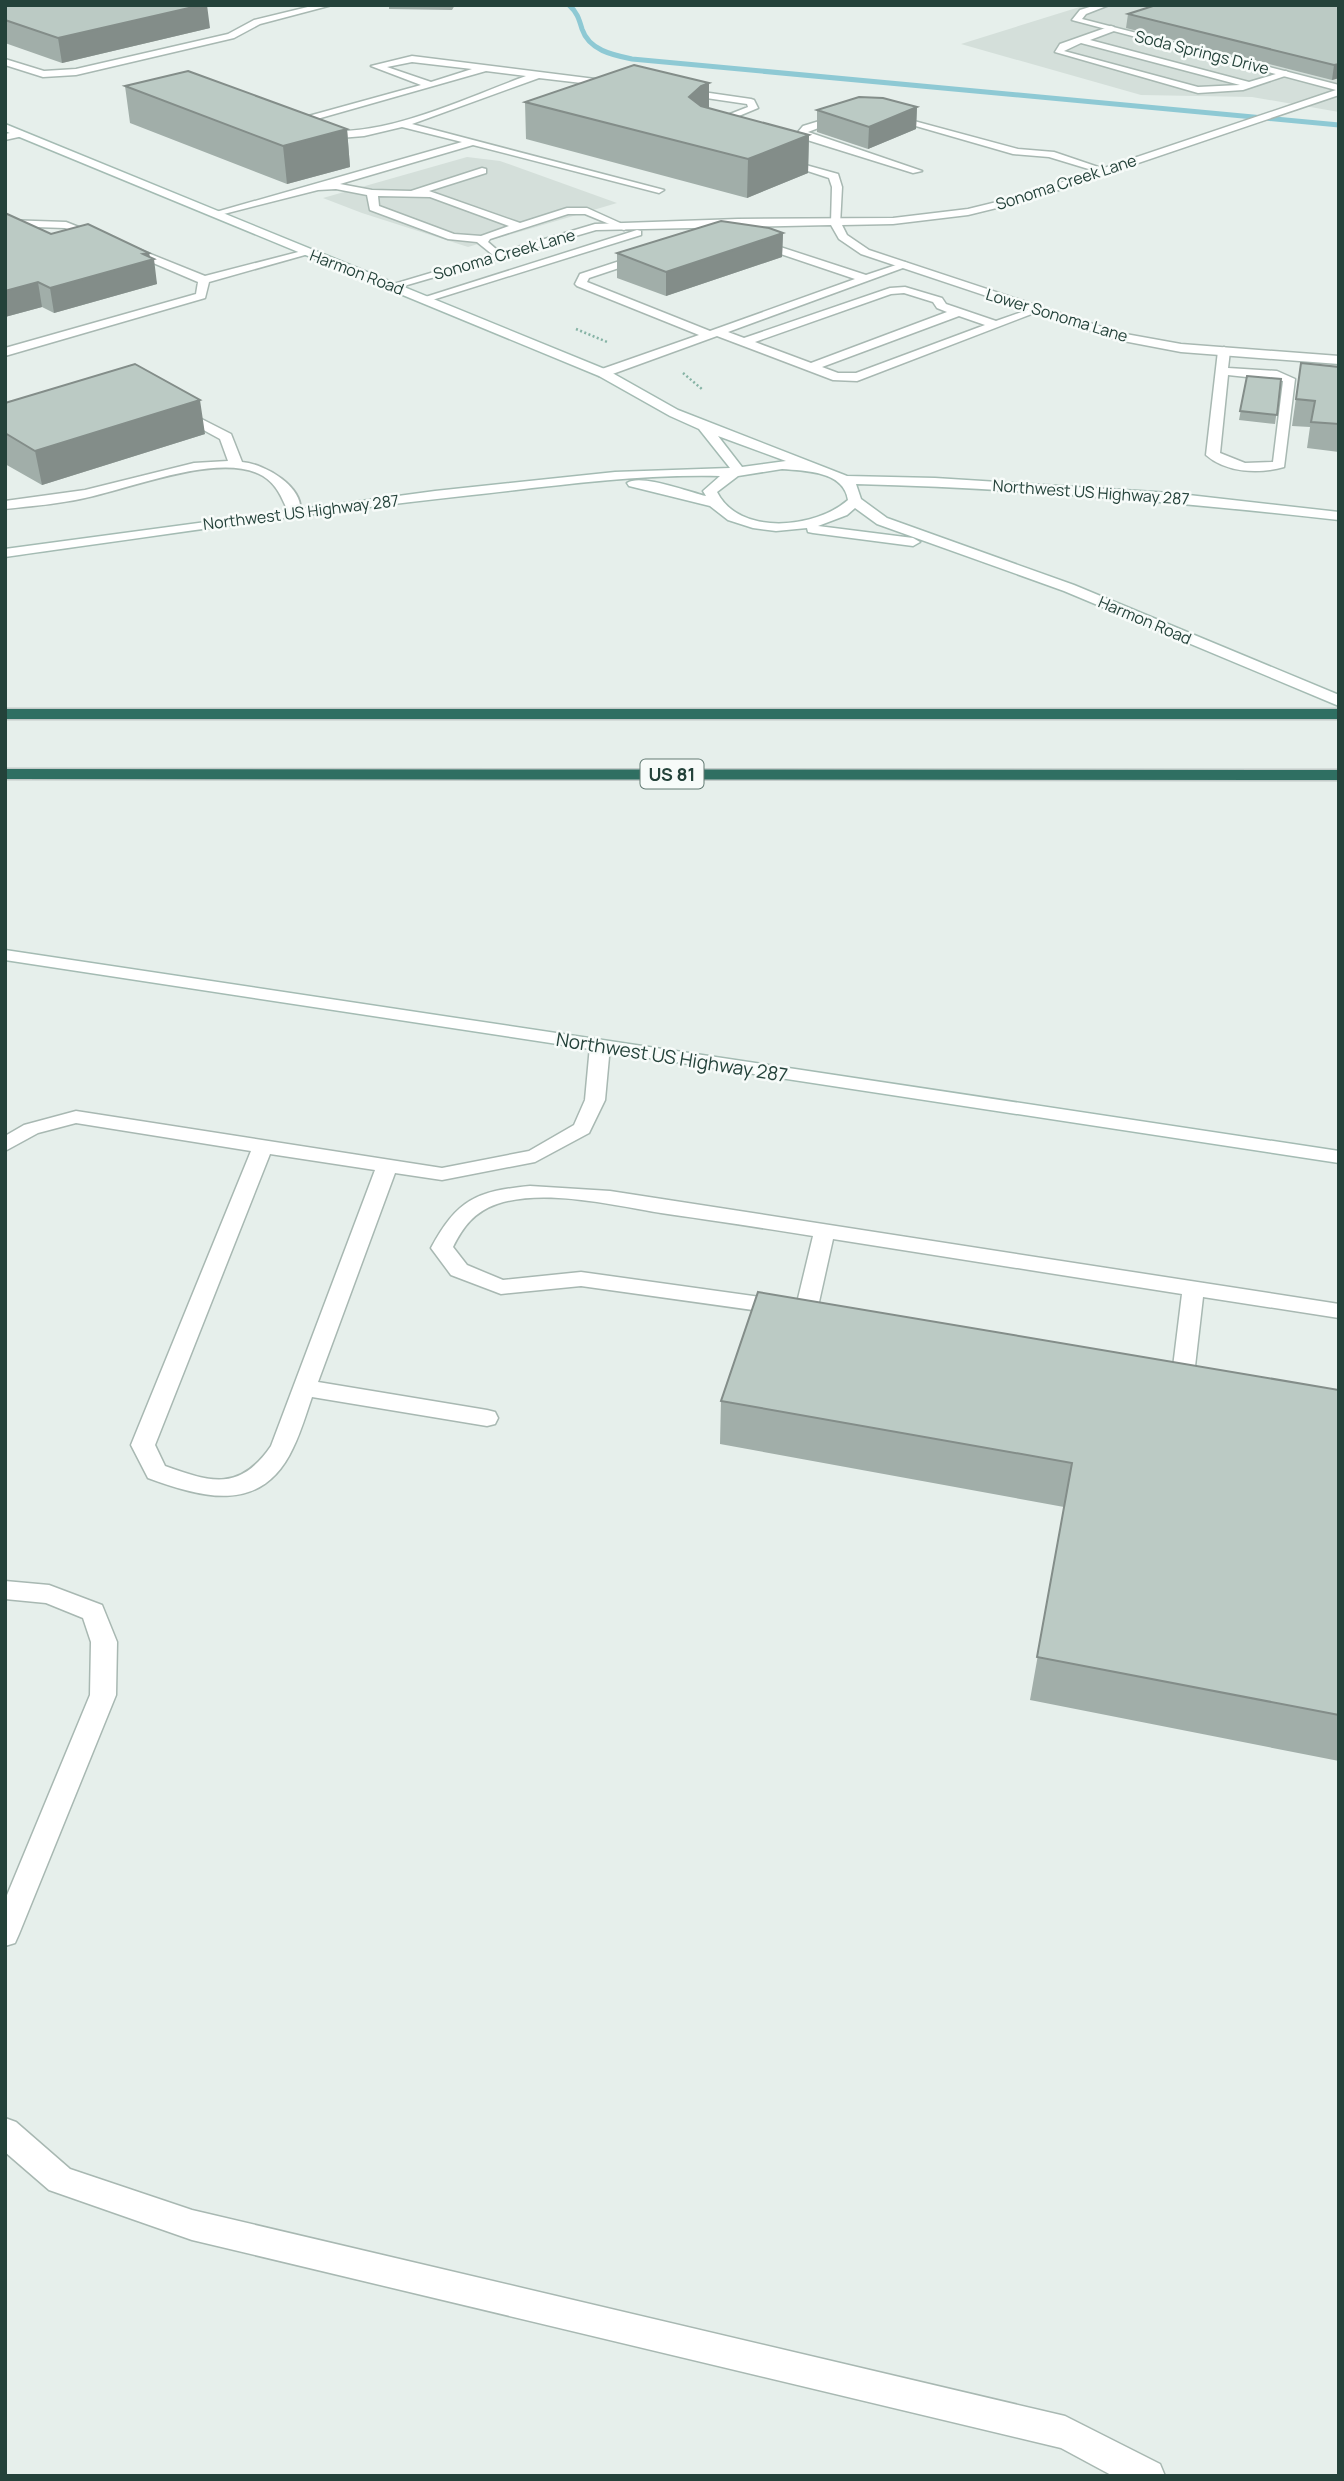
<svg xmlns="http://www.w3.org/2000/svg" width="1344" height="2481" font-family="Manrope,sans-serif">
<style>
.built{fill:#d4dfda}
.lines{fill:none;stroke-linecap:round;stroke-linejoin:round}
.stream{stroke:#8ec9d4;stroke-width:5}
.service-casing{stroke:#a8b8b2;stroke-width:3}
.minor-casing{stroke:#a8b8b2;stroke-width:3}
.secondary-casing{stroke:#a4bbb3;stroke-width:3}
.motorway-casing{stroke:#c2cac8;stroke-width:3}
.path{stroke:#86b3a5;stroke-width:2.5;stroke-dasharray:2 2.5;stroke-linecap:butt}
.service{fill:#fff;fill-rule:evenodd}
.minor{fill:#fff;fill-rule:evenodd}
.secondary{fill:#fff;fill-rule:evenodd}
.motorway{fill:#2f6f62;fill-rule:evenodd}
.wall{fill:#a1aea9}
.shaded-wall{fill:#838d89}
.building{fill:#bbcac4;stroke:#838d89;stroke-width:2}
.labels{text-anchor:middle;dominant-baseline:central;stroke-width:5;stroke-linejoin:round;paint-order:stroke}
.far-street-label{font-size:16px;fill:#24423a;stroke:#f7fbf9}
.shield{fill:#f7fbf9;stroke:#637a73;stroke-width:2}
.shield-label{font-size:18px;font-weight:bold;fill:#24423a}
.street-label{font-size:19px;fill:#24423a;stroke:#f7fbf9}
</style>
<rect width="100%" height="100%" fill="#e6efeb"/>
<path class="built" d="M1086,5H1339V112L1252,97L1141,95L961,44Z
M467,157L500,161L617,203L468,247L362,213L323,198Z"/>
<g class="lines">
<path class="stream" d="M569,5C577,12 579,19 582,29C589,50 612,55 632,59L1339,125"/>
<g class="service-casing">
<path id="service" d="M316,5H332L260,24L234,38L76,75L43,77L5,65V59L44,71L76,69L228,34L254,20Z
M1111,26L1114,27V31L1090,40L1249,82L1286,71L1291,74L1243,90L1198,93L1055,52L1060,44ZM1081,43L1240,85L1198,87L1064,51Z
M412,56L619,82V86L616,87L539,78L412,124L664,190L659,193L473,145L340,184L372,190L411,191L482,168L486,169V173L429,191L520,223L567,208H587L629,227L624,230L585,214H568L490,239L488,242L504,256L498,259L477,242L448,239L370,210L367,195L336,189L318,190L216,216V212L462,142L402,127L364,136L340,138L314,136L296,129L294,120L421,85L371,66ZM412,62L472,69L431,82L387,67ZM486,71L526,76C462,99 372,145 305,127L303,123ZM378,196L430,197L509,226L481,236L454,234L379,206Z
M682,89L751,99L754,100L758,108L710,128L707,127V123L748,107L747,104L679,94V90Z
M888,114L1018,149L1054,152L1110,171L1105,174L1049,157L1013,154L888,118Z
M839,115L847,117L808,132L922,171L913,173L804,139L798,132L803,126Z
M20,131L23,132V136L5,140V134Z
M777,157L838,174L842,187L840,225L831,223L832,187L829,178L777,161Z
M5,220L66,222L104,237L99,240L65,228L5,226Z
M751,240H759L866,275L905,262L911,265L728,332L744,338L890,288L905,287L942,298L946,304L996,321L1036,307L1042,310L857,381L833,380L717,336L607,376H599V370L699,335L577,286L575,284L580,274L641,254H649V258L589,278L587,282L710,331L855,279L751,244ZM904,293L933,302L937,308L947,312L811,363L755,342L891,294ZM959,316L985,325L856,373H838L822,367Z
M125,247H133L205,276L306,250L312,253L209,282L205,298L5,356V348L196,294L198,282L125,251Z
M1224,347L1230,351L1228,368L1277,371L1295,379L1284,467C1259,474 1226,473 1206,455L1218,351ZM1228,375L1283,381L1273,462L1245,463L1220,453Z
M180,408L231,434L242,462C265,464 306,487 300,515H290C282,500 279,486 263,476C221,451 130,489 85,498C59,504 32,506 5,509V501L85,490L194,463L228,461L220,439L176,415L174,412Z
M600,1040L610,1046L605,1100L589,1133L535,1162L442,1180L395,1173L318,1382L487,1410L495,1412L498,1418L495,1424L487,1426L312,1397C306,1414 301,1432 293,1448C262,1515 203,1498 148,1478L131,1445L251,1151L76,1123L38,1133L5,1151V1136L24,1125L76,1111L442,1168L529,1151L574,1125L585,1100L590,1046ZM270,1154L375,1170L271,1446C240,1491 212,1483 165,1466L155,1445Z
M530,1186L610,1191L1339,1304V1318L1203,1297L1194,1375L1191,1381L1183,1383L1175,1381L1172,1375L1182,1294L833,1239L817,1311L814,1316L806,1318L798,1316L795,1311L813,1236C762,1228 711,1220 661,1213C613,1205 543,1188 497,1204C474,1212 463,1227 453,1247L467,1265L503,1280L581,1272L781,1300L789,1302L792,1307L789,1312L781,1314L581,1286L501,1294L451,1275L431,1248C457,1200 476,1191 530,1186Z
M5,1581L49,1585L102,1605L117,1642L116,1695L19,1934L15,1943L5,1946V1900L90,1695L91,1642L83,1618L46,1603L5,1599Z
M5,2118L16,2122L70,2169L192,2210L1065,2416L1160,2464L1165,2476H1113L1061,2448L192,2240L49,2190L5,2152Z"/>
</g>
<g class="minor-casing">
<path id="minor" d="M1096,5H1109L1086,14L1082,19L1339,85V95L1029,200L968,215L893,224L842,225L847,235L869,250L1120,333L1181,344L1339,356V364L1181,352L1118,340L861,254L839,239L831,225L596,230L397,288L387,286L595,224L738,219L893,218L968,209L1021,196L1336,90L1072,20L1080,10Z
M637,230L641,231V235L429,301L419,299Z"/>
</g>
<g class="secondary-casing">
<path id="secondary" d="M5,124L607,370L678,410L847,476L935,478L1171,493L1339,512V520C1178,502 1017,488 856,484L861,499L887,518L1074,585L1339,695V706L1064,591L877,524L855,508L847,515L818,526L913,538L920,542L913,546L813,533L808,532L807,528L776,531L753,528L728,520L710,506L629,486L627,483C640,473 689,492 706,496L703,491L720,476C637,474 554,486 472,495C316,512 161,535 5,557V549L435,491L615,472L730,468L699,429L670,416L599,376L5,131ZM718,436L786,461L742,467ZM782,469C806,471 844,471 848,500C815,529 739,536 717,492L738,476Z
M5,950L1339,1151V1163L5,960Z"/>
</g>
<g class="motorway-casing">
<path id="motorway" d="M5,709H1339V719H5Z
M5,769L1339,770V780L5,779Z"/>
</g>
<path class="path" d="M576,329L607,342
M683,373L703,390"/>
<use href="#service" class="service"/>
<use href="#minor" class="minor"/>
<use href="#secondary" class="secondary"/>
<use href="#motorway" class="motorway"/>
</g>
<path class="wall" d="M5,5L210,28L62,63L5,43Z
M389,5H455L452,10L389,9Z
M1339,5V78L1332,80L1126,28L1128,14Z
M709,83V109L809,135L808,173L747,198L526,139L525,102Z
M125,86L347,129L350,167L287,184L130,123Z
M917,107L916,129L868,149L817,132V110Z
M783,233L782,257L666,296L617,278V253Z
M51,234L149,253L157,284L54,313L42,307L5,317Z
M1301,363L1339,367V452L1307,448L1310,427L1292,426Z
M1247,376L1281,379L1275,424L1239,420Z
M5,403L205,434L42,485L5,464Z
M1339,1390V1761L1030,1700L1064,1507L720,1444L721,1401Z"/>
<path class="shaded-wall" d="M202,5H207L210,28L62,63L58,38Z
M1339,64V78L1332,80L1334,65Z
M709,83V119L689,97L701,86Z
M917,107L916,129L868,149L869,127Z
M347,129L350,167L287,184L283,146Z
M809,135L808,173L747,198L748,159Z
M783,233L782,257L666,296V272Z
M149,253L150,260L154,259L157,284L54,313L50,288Z
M38,282L42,307L5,317V291Z
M200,400L205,434L42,485L35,451Z"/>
<path class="building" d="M5,5H202L58,38L5,20Z
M1156,5H1339V64L1334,65L1128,14Z
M634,65L709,83L701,86L689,97L701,106L809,135L748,159L525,102Z
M188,71L347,129L283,146L125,86Z
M859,97L883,98L917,107L869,127L817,110Z
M5,213L51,234L88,224L149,253L143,254L154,259L50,288L38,282L5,291Z
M721,221L769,228L783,233L666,272L617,253Z
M1301,363L1339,367V424L1311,422L1315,401L1296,399Z
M135,364L200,400L35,451L5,433V403Z
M1247,376L1281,379L1277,415L1240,411Z
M758,1292L1339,1390V1715L1037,1657L1072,1463L721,1401Z"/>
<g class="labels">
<g class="far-street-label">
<text transform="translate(1202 52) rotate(14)">Soda Springs Drive</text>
<text transform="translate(1066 182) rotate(-18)">Sonoma Creek Lane</text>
<text transform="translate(504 254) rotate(-16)">Sonoma Creek Lane</text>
<text transform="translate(357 272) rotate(21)">Harmon Road</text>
<text transform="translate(1057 315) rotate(17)">Lower Sonoma Lane</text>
<text transform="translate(1091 492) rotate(4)">Northwest US Highway 287</text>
<text transform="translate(301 512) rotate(-7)">Northwest US Highway 287</text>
<text transform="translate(1145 620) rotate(23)">Harmon Road</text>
</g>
<rect class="shield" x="640.5" y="759.5" width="63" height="29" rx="5"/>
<g class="shield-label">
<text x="672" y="774">US 81</text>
</g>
<g class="street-label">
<text transform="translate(672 1057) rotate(9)">Northwest US Highway 287</text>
</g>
</g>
<rect width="1344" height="2481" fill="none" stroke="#24423a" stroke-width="14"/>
</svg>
